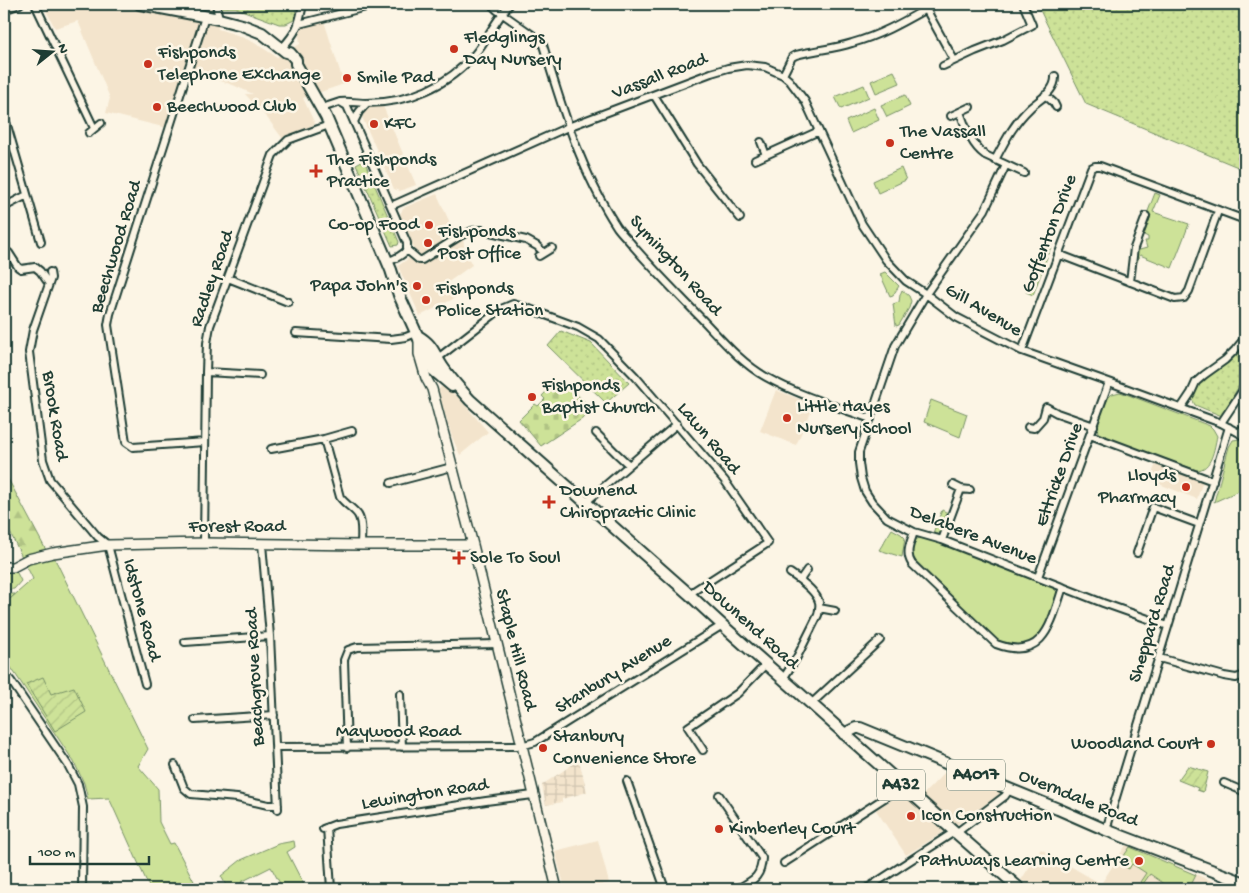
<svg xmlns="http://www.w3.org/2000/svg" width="1249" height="893" font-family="'Gochi Hand',sans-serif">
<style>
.built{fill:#f3e4cc}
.industrial{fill:url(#industrial-grid)}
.grass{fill:#cde298;stroke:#769066}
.forest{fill:url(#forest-firs);stroke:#769066}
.cemetery{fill:url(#cemetery-stones);stroke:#769066}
.park{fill:url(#park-dots);stroke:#769066}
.garden{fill:url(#garden-furrows);stroke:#769066}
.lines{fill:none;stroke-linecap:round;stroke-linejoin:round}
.minor-casing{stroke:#1f3d34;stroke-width:10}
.secondary-casing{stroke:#1f3d34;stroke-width:12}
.primary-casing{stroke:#1f3d34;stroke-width:14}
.minor{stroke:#fcf5e5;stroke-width:6}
.secondary{stroke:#fcf5e5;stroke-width:9}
.primary{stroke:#fcf5e5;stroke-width:10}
.poi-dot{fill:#c8321e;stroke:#fcf5e5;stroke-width:2}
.labels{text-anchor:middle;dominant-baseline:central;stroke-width:5;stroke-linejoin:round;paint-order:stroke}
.shield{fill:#fcf5e5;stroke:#617469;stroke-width:1}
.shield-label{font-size:18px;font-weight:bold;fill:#1f3d34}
.poi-label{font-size:19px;fill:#1f3d34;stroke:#fcf5e5;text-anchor:start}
.street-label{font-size:19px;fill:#1f3d34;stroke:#fcf5e5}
</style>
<defs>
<pattern id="industrial-grid" width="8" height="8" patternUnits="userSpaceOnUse" patternTransform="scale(1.25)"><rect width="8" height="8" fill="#f3e4cc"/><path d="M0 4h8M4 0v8" fill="none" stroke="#d0c4b0"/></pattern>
<pattern id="forest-firs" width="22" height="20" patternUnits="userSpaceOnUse" patternTransform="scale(1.25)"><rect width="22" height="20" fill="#cde298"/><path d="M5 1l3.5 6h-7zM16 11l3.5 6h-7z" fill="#b0c384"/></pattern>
<pattern id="cemetery-stones" width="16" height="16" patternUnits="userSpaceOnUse" patternTransform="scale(1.25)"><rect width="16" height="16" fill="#cde298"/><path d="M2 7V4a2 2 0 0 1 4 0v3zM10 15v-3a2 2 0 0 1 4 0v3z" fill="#b0c384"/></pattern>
<pattern id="park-dots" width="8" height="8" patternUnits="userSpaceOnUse" patternTransform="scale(1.25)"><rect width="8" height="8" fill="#cde298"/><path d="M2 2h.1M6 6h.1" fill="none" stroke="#b0c384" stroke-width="1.8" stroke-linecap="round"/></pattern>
<pattern id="garden-furrows" width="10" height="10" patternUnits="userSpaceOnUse" patternTransform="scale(1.25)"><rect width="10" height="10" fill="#cde298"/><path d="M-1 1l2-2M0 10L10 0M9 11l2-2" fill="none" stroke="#b0c384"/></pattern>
</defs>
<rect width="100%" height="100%" fill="#fcf5e5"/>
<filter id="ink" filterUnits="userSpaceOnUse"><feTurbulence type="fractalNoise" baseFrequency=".02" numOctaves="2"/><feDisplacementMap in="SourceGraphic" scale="10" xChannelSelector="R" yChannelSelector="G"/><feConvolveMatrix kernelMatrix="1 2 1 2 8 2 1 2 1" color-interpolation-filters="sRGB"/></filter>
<g filter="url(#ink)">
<path class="built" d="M43,4H219L220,8L218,29L237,35L253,42L277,57L300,44L299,35L302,26L324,21L344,84L303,98L315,124L283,139L268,119L245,94H253L233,85L202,75L185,73L167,128L106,113L110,98L78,21L55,28Z
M383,106L416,185L400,191L394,189L362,117L363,112L367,107Z
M437,194L454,232L463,238L465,251L472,265L447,283L455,298L420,316L398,266L416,253L400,215L403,208Z
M441,387H445L459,398L488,432L460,455L452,437L443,407L439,392V389Z
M776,390L814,405L796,445L760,431Z
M1156,464L1203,481L1197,499L1149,480Z
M948,769L1001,791V793L964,820L906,855L876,810L902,793L914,804Z
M598,840L609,883L584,889H565L555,851Z
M1126,845L1214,882L1209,889H1032L1021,880L1041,849L1101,884Z"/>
<path class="industrial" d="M579,760L587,792L562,799V802L546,805L542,785Z"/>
<path class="grass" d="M894,71L900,83L876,93L871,81Z
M864,85L869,97L841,109L835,97Z
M905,95L910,106L887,117L881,105Z
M874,108L879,120L851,133L846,121Z
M901,168L906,180L878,193L873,181Z
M1155,193L1160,195L1153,212L1189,224L1172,268L1140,255L1137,262H1136V251L1147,248L1145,241H1148V237L1144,235L1151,215L1147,214Z
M1050,229L1057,232L1048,254L1043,249Z
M1041,252L1047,257L1033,295L1026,292Z
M885,272L899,286L893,295L890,296L880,274Z
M902,290L909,296L911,301L909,308L899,325L896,326L893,304L899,302L900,295Z
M1120,392L1126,394L1210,426L1213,429L1217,436C1214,449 1212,470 1196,470L1105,437L1098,433L1097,426L1098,421L1108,398L1112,394Z
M931,400L967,414L960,437L924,422Z
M1240,439L1245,442V488L1214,502L1229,447L1233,440Z
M942,510L948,513L943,530L937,534L933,533Z
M892,529L901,534L905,538L902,557L879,550Z
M920,538H924L944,545L1051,586L1057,592V596C1055,602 1052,608 1050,614C1048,619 1046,625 1044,629C1034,646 1015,649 998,641L912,557C911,549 909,541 920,538Z
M54,557L148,749L138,766L158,789L159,822L170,844L174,843L198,889H150L109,798L88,799L84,783L74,762L4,657V594H15L10,599L33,579L26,565Z
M4,569H15L21,581L14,589L4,590Z
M294,841L295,847L287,852L306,889H283L271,867L241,882L244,889H228L221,876L241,860L278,844Z
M1130,847L1196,875L1190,887L1186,889L1181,887L1166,885L1150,874L1143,884L1140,882L1146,873L1132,864L1129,869L1119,863Z"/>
<path class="forest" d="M4,470L6,475L47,552L23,559L4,520Z"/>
<path class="cemetery" d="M563,381L594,411L541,446L519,420L535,404L538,406L545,399L542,396L547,391L546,389L549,385L554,390Z"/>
<path class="park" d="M219,4H297L294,20L286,24H279L236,8H220Z
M1037,4H1245V170L1086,104Z
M364,160L399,242L398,245L392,246L356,164Z
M561,331L591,343L629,383L606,403L548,346Z
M1245,343V375L1222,416L1195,405L1192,399L1196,388L1205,377L1225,363Z"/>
<path class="garden" d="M43,677L51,694L74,687L86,712L55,731L26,684Z
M1188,766L1208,772L1203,792L1197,790L1198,788L1178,780Z"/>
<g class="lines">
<g class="minor-casing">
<path id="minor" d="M35,4L94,128
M216,4L219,19
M491,4L497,10L534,36L543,45C562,108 581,172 617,227C622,234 629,240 634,247C654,270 675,291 696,313C718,335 738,361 766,377C798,395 835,406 871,419
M926,9L954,60
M4,10L20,4
M299,24L378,4
M282,48C297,32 299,25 303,4
M943,66L975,51L1003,40L1032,25L1024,6
M783,75L792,57L796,55C814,50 834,49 852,43C882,35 908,19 935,4
M654,95L697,164L740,218
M1045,95L1054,103L1056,107
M340,102C349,101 358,103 367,103C408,103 448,86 475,54C488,38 496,19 510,4
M322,108L340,102L347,106L407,243V250C402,256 395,259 387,262
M960,112C966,128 971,145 985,155L1024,173
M4,115L41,242
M951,116L970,107
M354,122L359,112L367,103
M89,133L101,123
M761,142L766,155
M755,160L819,131
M995,160C1005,141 1014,123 1030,108C1040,99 1056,91 1055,76
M1006,165L985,210L926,294L895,346L859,452V463L861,478L865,491L872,502L887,518L914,532L942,540L1103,603L1168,626
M391,206L568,127L711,73L728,68L747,65L765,67L783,75L789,80L805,101L862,224L886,260L906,281L926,294L956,317L1022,351L1109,382L1221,423L1239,433L1245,438
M4,207L27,195
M407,250L419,260H422L460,236L472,231L481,230L526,240L537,246L544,253
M9,253L18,267L21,269L35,267L40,271L49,284
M1058,254L1175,299L1184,298L1189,291L1218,211
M539,256L552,248
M50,272L51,278L49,284L33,330L29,352L43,460L50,480L98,537L108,545L145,684
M228,278L288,302
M1130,282L1134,248L1146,216
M296,333L391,339L406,337L416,333
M1022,351L1091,168L1095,166H1100L1245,220
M438,358L501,309L513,304L524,307L578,327L599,339L635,376L725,481L768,543L689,594
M206,372L260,375
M1181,408L1191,393L1196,382L1204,375L1225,360L1235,350L1245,338
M1221,423L1245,387
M1028,427L1034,428L1043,418L1046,407L1057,413L1094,426
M596,433L616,453L629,465
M1239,433L1245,426
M1090,435L1213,481
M324,439L340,497C345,504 354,509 358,515C363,523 361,536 361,545
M205,442L133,447L126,442L108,325L110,314L205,17
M271,449L324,439L352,431
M391,483L452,467
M961,489L970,490
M586,502L677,424
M914,532C910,544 905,553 912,564L996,644C1044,662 1051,623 1063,587
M942,540L961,489L953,485
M204,543L206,372L207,343L210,326L273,155L288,140L329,125
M262,544L270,636L278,809
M1137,553L1153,507L1199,524
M1038,577L1109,382
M800,580L807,570
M819,608L835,611
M185,642L270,636
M1159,658L1224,676L1236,678L1245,675
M4,673L11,681L68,765L78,784L83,807L82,889
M783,679L797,657L818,615C819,610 820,606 819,602C816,591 799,579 790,573
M400,694L402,747
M811,704L880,640
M195,720L274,715
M276,747L521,746L535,742L721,626
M347,748L344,660L348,650L357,647L497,644
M703,750L688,727L738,693L766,664
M175,765L184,788L191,794L237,798L268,805H278
M627,781L665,889
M1224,783L1245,792
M719,795L762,858C761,878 753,880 737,889
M327,827L331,889
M323,829L336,824L486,801L533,795
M1106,830L1229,427
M784,863L903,786
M866,889L951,834L960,830L1005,796L1009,790"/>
</g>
<g class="secondary-casing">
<path id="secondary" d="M419,341V354L426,378L432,389L473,545L557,889
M4,567H13L28,559L53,553L108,545L204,543L361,545H473"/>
</g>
<g class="primary-casing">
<path id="primary" d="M140,4L219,19L242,25L262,33L286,52L290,53L296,60V64L326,117L391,270L399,295L433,370L452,386
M418,336C433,345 433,352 442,366C450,378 460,389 470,400L689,594C727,631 768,665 808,701C878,764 949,827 1020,889
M844,734L856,728H860L1058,809L1106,830L1245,883"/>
</g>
<use href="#minor" class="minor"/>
<use href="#secondary" class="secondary"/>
<use href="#primary" class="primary"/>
</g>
</g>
<g class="poi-dot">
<circle cx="454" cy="49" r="5"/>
<circle cx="148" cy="64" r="5"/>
<circle cx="347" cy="78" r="5"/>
<circle cx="157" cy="107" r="5"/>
<circle cx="374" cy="124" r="5"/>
<circle cx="890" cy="143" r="5"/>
<path d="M313.5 163.5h5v5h5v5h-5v5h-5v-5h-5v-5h5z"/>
<circle cx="429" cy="225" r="5"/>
<circle cx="428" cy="243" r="5"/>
<circle cx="417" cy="286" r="5"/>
<circle cx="426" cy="300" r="5"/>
<circle cx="532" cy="397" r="5"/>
<circle cx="787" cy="418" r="5"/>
<circle cx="1186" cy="487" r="5"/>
<path d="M546.5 494.5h5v5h5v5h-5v5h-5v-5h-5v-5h5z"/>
<path d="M456.5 550.5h5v5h5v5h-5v5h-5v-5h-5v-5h5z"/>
<circle cx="1211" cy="744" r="5"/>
<circle cx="543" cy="748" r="5"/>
<circle cx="911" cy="816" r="5"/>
<circle cx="719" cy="829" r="5"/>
<circle cx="1139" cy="861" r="5"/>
</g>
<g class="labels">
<g class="shield">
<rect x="947" y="759.5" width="58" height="31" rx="4"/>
<rect x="877" y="769.5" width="48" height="31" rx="4"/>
</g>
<g class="shield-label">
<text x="976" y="775">A4017</text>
<text x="901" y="785">A432</text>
</g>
<g class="poi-label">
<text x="464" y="38">Fledglings<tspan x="464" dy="22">Day Nursery</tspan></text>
<text x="158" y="53">Fishponds<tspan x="158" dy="22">Telephone Exchange</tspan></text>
<text x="357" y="78">Smile Pad</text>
<text x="167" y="107">Beechwood Club</text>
<text x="384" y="124">KFC</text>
<text x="900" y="132">The Vassall<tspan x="900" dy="22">Centre</tspan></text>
<text x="327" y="160">The Fishponds<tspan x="327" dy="22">Practice</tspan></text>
<text x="419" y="225" text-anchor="end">Co-op Food</text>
<text x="438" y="232">Fishponds<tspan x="438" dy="22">Post Office</tspan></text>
<text x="407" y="286" text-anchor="end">Papa John's</text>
<text x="436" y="289">Fishponds<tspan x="436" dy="22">Police Station</tspan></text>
<text x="542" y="386">Fishponds<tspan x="542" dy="22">Baptist Church</tspan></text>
<text x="797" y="407">Little Hayes<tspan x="797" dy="22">Nursery School</tspan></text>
<text x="1176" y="476" text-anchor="end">Lloyds<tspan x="1176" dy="22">Pharmacy</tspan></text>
<text x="560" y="491">Downend<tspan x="560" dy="22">Chiropractic Clinic</tspan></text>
<text x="470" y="558">Sole To Soul</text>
<text x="553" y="737">Stanbury<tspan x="553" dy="22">Convenience Store</tspan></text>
<text x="1201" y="744" text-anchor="end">Woodland Court</text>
<text x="921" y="816">Icon Construction</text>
<text x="729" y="829">Kimberley Court</text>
<text x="1129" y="861" text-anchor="end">Pathways Learning Centre</text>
</g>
<g class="street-label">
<text transform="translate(660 77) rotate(-21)">Vassall Road</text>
<text transform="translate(1050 234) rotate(-69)">Goffenton Drive</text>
<text transform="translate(117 247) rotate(-73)">Beechwood Road</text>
<text transform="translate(675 266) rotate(48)">Symington Road</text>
<text transform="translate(213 279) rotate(-71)">Radley Road</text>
<text transform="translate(983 311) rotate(31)">Gill Avenue</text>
<text transform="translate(54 416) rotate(81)">Brook Road</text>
<text transform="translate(708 439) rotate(50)">Lawn Road</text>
<text transform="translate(1060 475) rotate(-70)">Ettricke Drive</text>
<text x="237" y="527">Forest Road</text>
<text transform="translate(973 536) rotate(21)">Delabere Avenue</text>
<text transform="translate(141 610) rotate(75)">Idstone Road</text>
<text transform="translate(1153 624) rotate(-73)">Sheppard Road</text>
<text transform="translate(750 626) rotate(42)">Downend Road</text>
<text transform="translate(515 650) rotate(76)">Staple Hill Road</text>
<text transform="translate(614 675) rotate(-32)">Stanbury Avenue</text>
<text transform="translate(256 677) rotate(-93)">Beachgrove Road</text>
<text x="398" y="732">Maywood Road</text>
<text transform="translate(425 795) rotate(-9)">Lewington Road</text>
<text transform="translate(1078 799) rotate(22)">Overndale Road</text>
</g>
</g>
<rect width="1249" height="893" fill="none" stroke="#fcf5e5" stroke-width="20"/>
<rect x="10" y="10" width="1229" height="873" fill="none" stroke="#1f3d34" stroke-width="2" filter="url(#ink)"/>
<g transform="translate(52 52) rotate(73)" stroke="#fcf5e5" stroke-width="4" paint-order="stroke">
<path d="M0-4L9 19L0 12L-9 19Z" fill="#1f3d34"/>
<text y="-8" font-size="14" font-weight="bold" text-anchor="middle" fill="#1f3d34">N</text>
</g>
<path d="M30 856v8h119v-8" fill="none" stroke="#1f3d34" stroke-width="2.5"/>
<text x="38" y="856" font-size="15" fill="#1f3d34" stroke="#fcf5e5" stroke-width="4" paint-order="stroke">100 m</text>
</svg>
